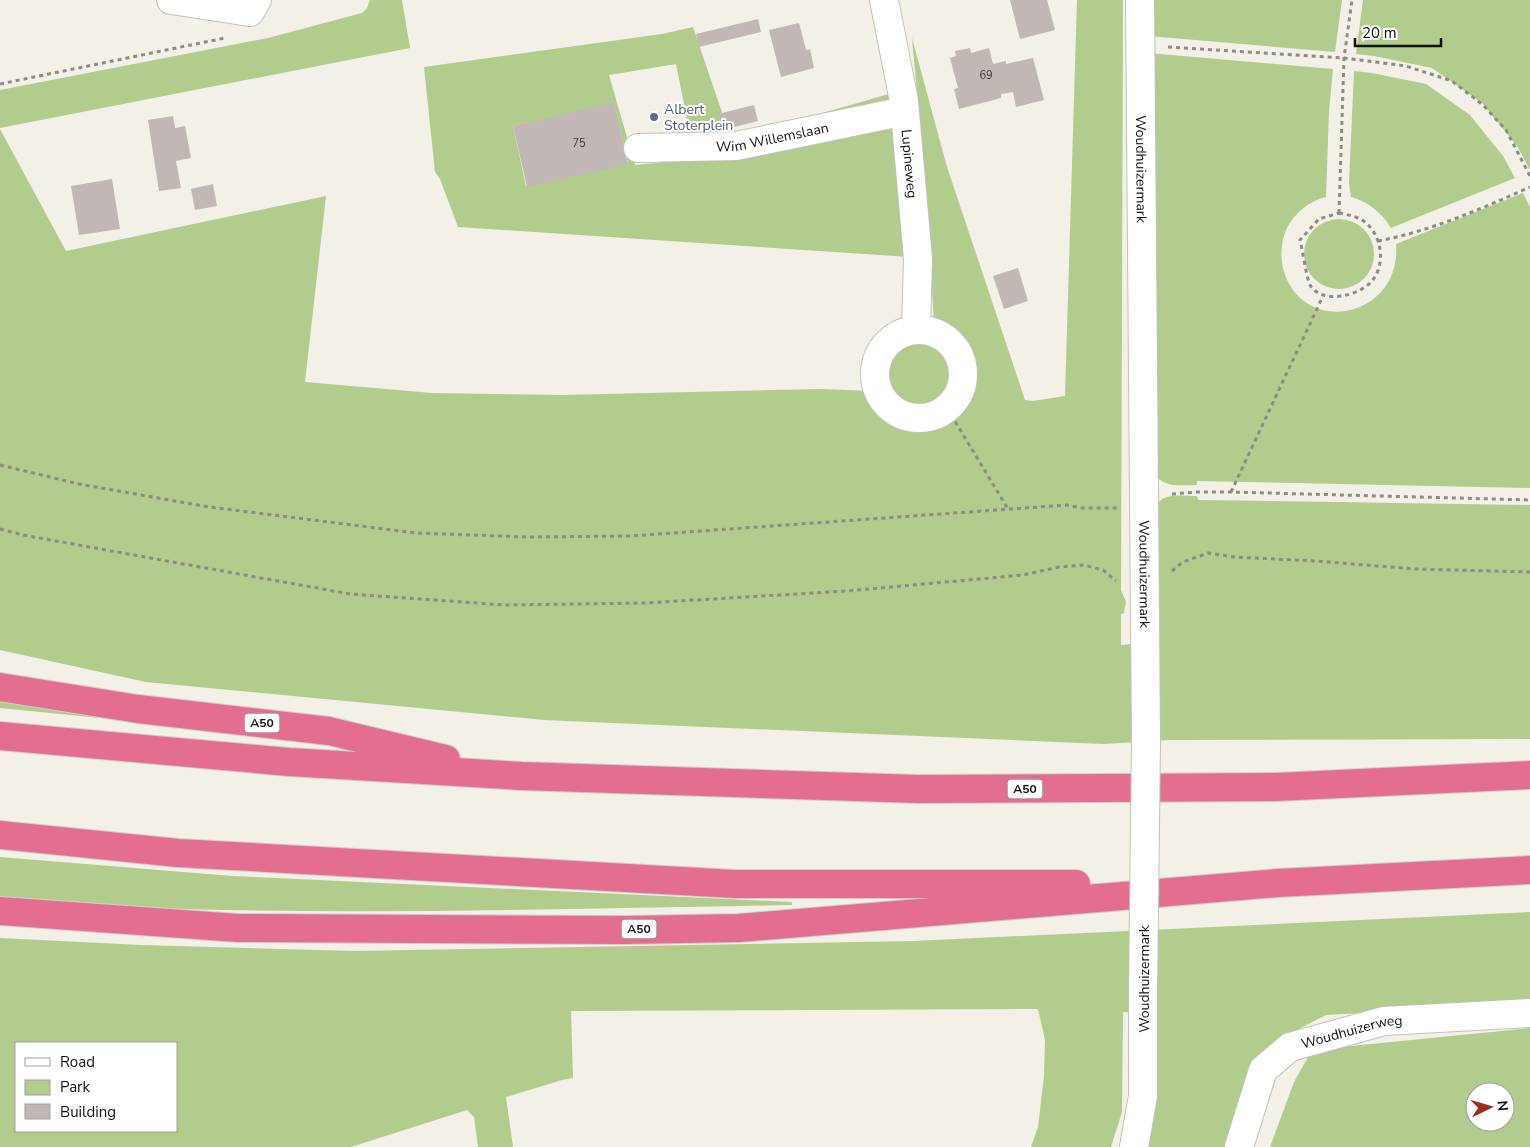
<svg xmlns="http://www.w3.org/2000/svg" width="1530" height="1147" font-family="'Nunito Sans',sans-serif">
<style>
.green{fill:#b1cc8c;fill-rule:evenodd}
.building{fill:#c1b7b4}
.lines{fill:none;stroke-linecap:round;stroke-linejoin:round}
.minor-casing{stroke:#c3c2b9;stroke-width:30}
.motorway-casing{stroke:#cfcfcf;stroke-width:30}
.path{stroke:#8d8b85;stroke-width:3;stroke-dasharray:4 4;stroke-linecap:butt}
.minor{stroke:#fff;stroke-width:28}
.motorway{stroke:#e46e90;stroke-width:28}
.minor-bridge-casing{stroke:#c3c2b9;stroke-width:30;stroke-linecap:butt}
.minor-bridge{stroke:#fff;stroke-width:28}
.service-dot{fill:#5c6f8a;stroke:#fff;stroke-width:2}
.labels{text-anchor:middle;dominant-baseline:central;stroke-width:4;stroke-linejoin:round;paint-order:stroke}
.number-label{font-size:11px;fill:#3d3a37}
.shield{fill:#fff;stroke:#585856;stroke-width:1}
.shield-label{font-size:12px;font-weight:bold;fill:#11100d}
.service-label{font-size:14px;fill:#4e5e75;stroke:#fff;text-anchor:start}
.street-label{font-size:14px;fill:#11100d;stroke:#fff}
</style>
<rect width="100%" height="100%" fill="#f2f0e7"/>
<path class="green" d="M370,0H402L410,48L0,128V90L268,38L362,13L367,8Z
M1077,0H1123L1121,590L1126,602L1124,613L1121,614V645L1151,642L1157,505C1163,492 1184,496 1197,496L1198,500L1530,505V739L1169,740L1103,744L544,720L146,682L0,650V129L66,251L326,196L305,382L432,393L563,395L821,389L872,391C881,408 894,420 913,423C974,431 995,346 934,323L927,199L912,38L947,167L1025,400L1033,401L1065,396Z
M1148,0H1342L1335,52L1148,36Z
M1363,0H1530V170L1517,146L1482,103L1432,68L1374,56L1356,54Z
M693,27L731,139L896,92L910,257L458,227L440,179L435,172L424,67L662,34ZM676,64L695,159L635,165L609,75ZM614,103L628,163L526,186L513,126Z
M1148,53L1333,69L1329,111L1326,197C1309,201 1294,213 1286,230C1280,245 1280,260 1285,275C1309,338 1402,315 1396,244L1523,193L1530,207V488L1197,481V485C1182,485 1165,488 1155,475Z
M1354,71L1372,73L1426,84L1470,115L1503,156L1515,178L1391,228C1381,212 1369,202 1351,197L1349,183Z
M1304 254a35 35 0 1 1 70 0a35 35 0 1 1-70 0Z
M885 372a35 35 0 1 1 70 0a35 35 0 1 1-70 0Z
M0,698L110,719L0,708Z
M0,857L232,876L792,902V905C528,909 263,919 0,900Z
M1530,912V1002L1468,1007L1326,1015L1289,1034L1239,1147H1146L1156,1107L1155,1014L1123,1012L1122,1112L1111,1147H1031L1038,1127L1044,1076L1045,1040L1038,1009L571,1011L573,1078L562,1080L506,1097L513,1147H478L474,1117L467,1110L351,1147H0V938L141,945L355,951L913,941ZM16,1043H176V1131H16Z
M1530,1028V1147H1270L1294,1082L1312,1050ZM1475,1092H1505V1122H1475Z"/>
<path class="building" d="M1010,0H1047L1055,30L1020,39Z
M758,19L761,32L699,47L696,34Z
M799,23L806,50L810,49L814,68L781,77L769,30Z
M970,48L971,53L989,48L993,64L1006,61V64L1033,58L1044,100L1016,107L1013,92L1001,94V98L959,109L954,89L958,88L950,58L956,56L955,51Z
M614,102L628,164L527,187L513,126Z
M754,105L758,121L723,130L718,114Z
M173,116L175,128L185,126L191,158L176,161L181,188L159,191L148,120Z
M112,179L120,229L79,235L71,186Z
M213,184L217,206L195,210L191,189Z
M1018,268L1028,301L1004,309L993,276Z"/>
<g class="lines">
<g class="minor-casing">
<g id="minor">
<path d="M171,0L250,12L257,0"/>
<path id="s1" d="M884,0L904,101L918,259L916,330"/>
<path id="s2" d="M1140,0L1146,742"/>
<path id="s3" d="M638,148L736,146L905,111"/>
<circle cx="919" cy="374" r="44"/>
<path d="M1134,1147L1143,1096V990"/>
<path id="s4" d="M1239,1147L1263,1070L1290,1047L1384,1021L1530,1013"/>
</g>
</g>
<g class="motorway-casing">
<path id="motorway" d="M0,687L138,709L329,731L446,759
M0,736L289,762L521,776L918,789L1276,787L1530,775
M0,835L178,853L735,884H1076
M0,911L238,928L625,930L739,928L1278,883L1530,870"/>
</g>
<path class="path" d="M1168,47L1344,58L1406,66L1452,81L1483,105L1506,130L1530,176
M0,84L225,38
M1339,213C1348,215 1357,216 1365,222C1382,236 1386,264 1372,281C1359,296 1322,305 1310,285C1307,280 1302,248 1300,240L1319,219Z
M1339,213L1344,58L1352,0
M1378,241C1431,231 1481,209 1530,187
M947,408L1008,509
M0,465L79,484L209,507L416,533L528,537L631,536L1067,505L1082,508H1117
M1231,492L1323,296
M1172,494L1197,492H1231L1530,500
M0,529L23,535L350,594L504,605L645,603L847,591L1023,575L1059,567L1084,565L1103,570L1116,581
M1172,571L1183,562L1208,553L1234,557L1316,561L1416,569L1530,572"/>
<use href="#minor" class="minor"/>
<use href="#motorway" class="motorway"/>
<g class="minor-bridge-casing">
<path id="minor-bridge" d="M1143,990L1146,742"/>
</g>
<use href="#minor-bridge" class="minor-bridge"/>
</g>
<circle class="service-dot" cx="654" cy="117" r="5"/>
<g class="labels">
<g class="number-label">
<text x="986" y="75">69</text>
<text x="579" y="143">75</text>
</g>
<g class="shield">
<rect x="244.5" y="713.5" width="35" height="19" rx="4"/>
<rect x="1007.5" y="779.5" width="35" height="19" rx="4"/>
<rect x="621.5" y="919.5" width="35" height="19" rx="4"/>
</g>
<g class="shield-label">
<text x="262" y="723">A50</text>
<text x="1025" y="789">A50</text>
<text x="639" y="929">A50</text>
</g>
<g class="service-label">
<text x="664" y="109">Albert<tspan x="664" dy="16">Stoterplein</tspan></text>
</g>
<g class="street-label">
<text stroke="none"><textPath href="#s3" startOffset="135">Wim Willemslaan</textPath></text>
<text stroke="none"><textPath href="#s1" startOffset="166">Lupineweg</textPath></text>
<text stroke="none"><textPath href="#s2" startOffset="169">Woudhuizermark</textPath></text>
<text stroke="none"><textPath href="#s2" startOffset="574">Woudhuizermark</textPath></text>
<text transform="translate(1144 979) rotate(-90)">Woudhuizermark</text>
<text stroke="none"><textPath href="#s4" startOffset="180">Woudhuizerweg</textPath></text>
</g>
</g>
<rect x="15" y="1042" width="162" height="90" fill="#ffffff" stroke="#a09f9e"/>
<rect x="25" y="1058" width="25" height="8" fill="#ffffff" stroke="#a09f9e"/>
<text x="60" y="1067" font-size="15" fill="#11100d">Road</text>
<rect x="25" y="1080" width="25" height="15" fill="#b1cc8c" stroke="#a09f9e"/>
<text x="60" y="1092" font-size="15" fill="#11100d">Park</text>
<rect x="25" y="1104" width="25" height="15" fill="#c1b7b4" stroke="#a09f9e"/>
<text x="60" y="1117" font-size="15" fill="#11100d">Building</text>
<g transform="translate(1490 1107) rotate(85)"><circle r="24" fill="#ffffff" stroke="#a09f9e"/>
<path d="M0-4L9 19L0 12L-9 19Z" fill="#993119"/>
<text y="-8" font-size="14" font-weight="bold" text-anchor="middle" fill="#11100d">N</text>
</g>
<path d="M1355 38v8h86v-8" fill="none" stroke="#11100d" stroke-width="2.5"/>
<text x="1362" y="38" font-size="15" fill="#11100d" stroke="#ffffff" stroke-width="4" paint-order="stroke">20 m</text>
</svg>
